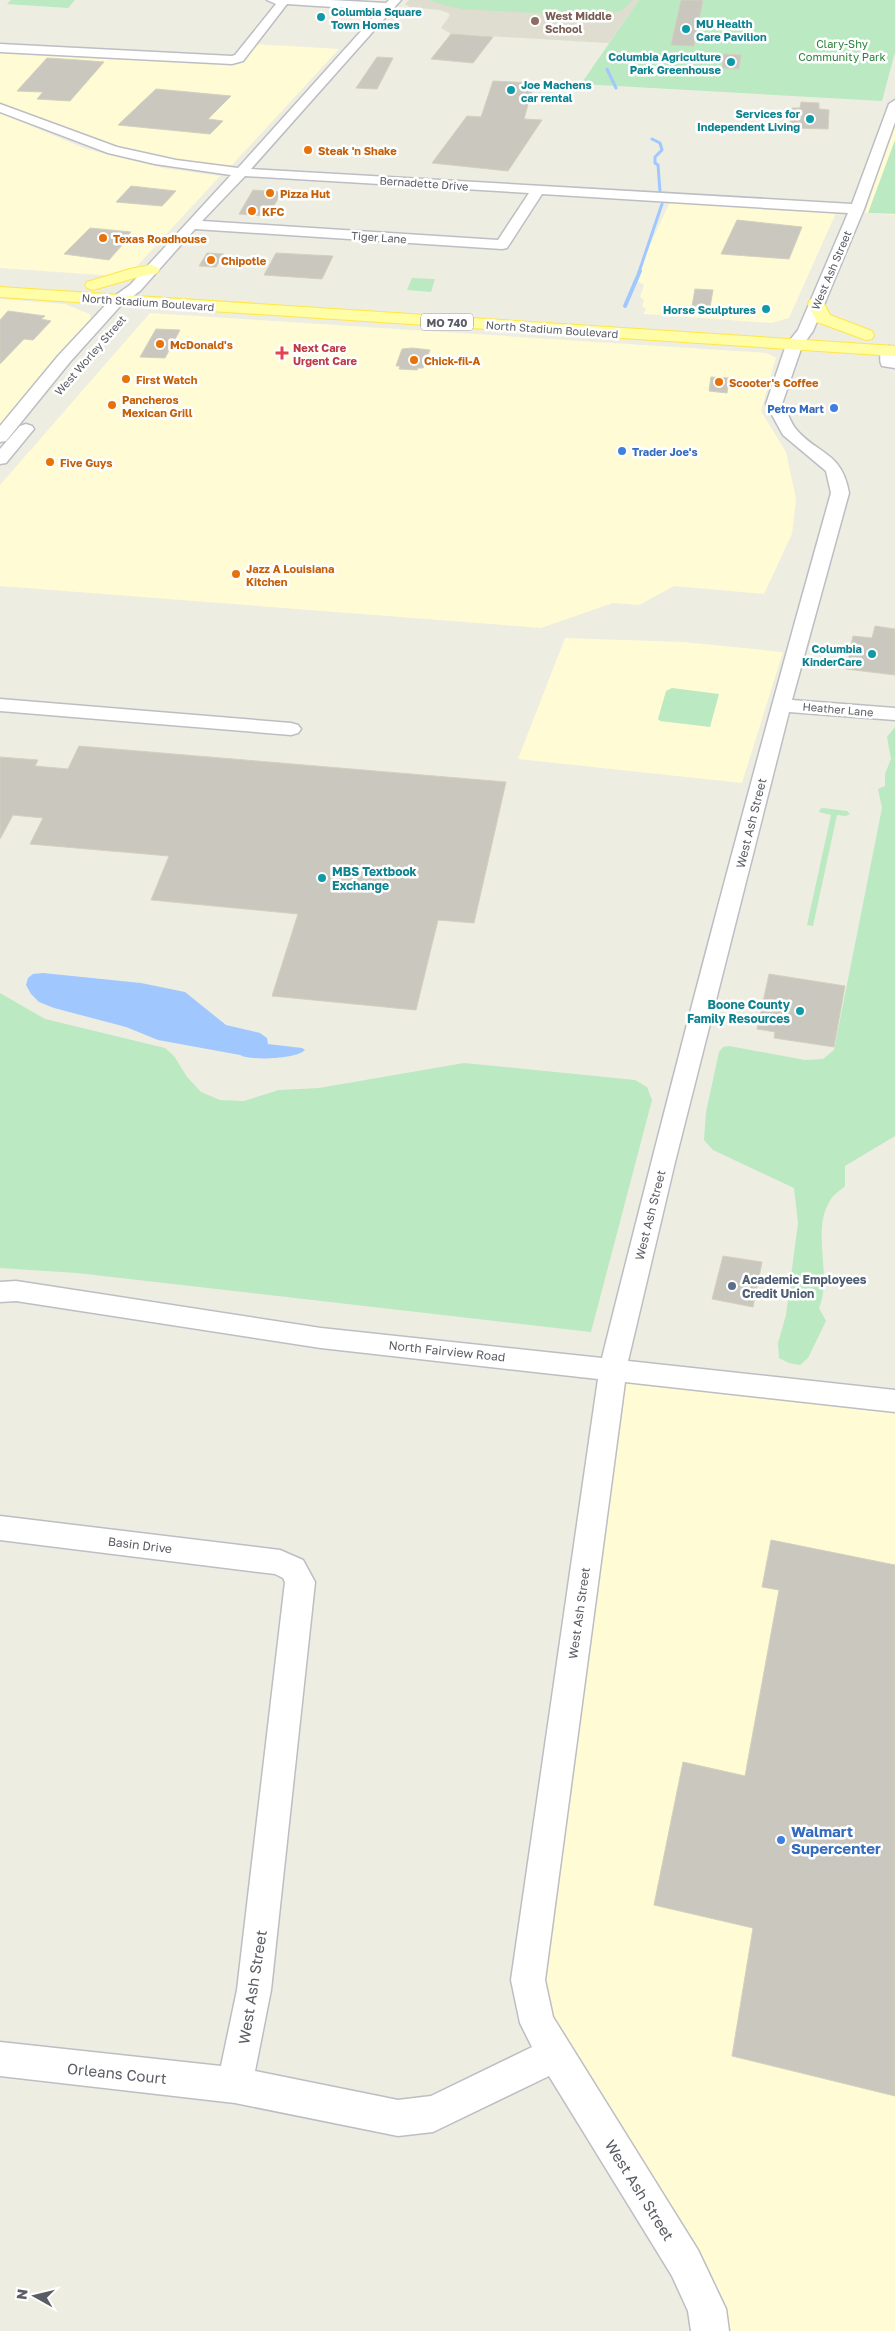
<svg xmlns="http://www.w3.org/2000/svg" width="895" height="2331" font-family="'Golos Text',sans-serif">
<style>
.commercial{fill:#fffbd5}
.education{fill:#deddd0}
.green{fill:#bbe9c1}
.water{fill:#a0c8ff}
.lines{fill:none;stroke-linecap:round;stroke-linejoin:round}
.stream-far1{stroke:#a0c8ff;stroke-width:3}
.stream{stroke:#a0c8ff;stroke-width:4}
.building{fill:#c9c7be;stroke:#d4d0bf}
.minor-casing{stroke:#bcbec4;stroke-width:3}
.major-casing{stroke:#ffe649;stroke-width:2}
.minor{fill:#fff;fill-rule:evenodd}
.major{fill:#fffda5;fill-rule:evenodd}
.culture-dot{fill:#0f9aa8;stroke:#fff;stroke-width:2}
.education-dot{fill:#8d6e63;stroke:#fff;stroke-width:2}
.food-dot{fill:#e8710a;stroke:#fff;stroke-width:2}
.health-dot{fill:#e0444e;stroke:#fff;stroke-width:2}
.shop-dot{fill:#3f7fe0;stroke:#fff;stroke-width:2}
.service-dot{fill:#5c6f8a;stroke:#fff;stroke-width:2}
.labels{text-anchor:middle;dominant-baseline:central;stroke-width:5;stroke-linejoin:round;paint-order:stroke}
.far-culture-label{font-size:11px;font-weight:bold;fill:#0d838f;stroke:#fff;text-anchor:end}
.far-education-label{font-size:11px;font-weight:bold;fill:#785e54;stroke:#fff;text-anchor:start}
.far-park-label{font-size:11px;fill:#2b823b;stroke:#fff}
.far-food-label{font-size:11px;font-weight:bold;fill:#c56008;stroke:#fff;text-anchor:start}
.far-street-label{font-size:11px;fill:#5a5d64;stroke:#fff}
.shield{fill:#fff;stroke:#8c8e92;stroke-width:1}
.shield-label{font-size:11px;font-weight:bold;fill:#5a5d64}
.far-health-label{font-size:11px;font-weight:bold;fill:#be3a42;stroke:#fff;text-anchor:start}
.far-shop-label{font-size:11px;font-weight:bold;fill:#366cbe;stroke:#fff;text-anchor:end}
.street-label{font-size:12px;fill:#5a5d64;stroke:#fff}
.culture-label{font-size:12px;font-weight:bold;fill:#0d838f;stroke:#fff;text-anchor:start}
.service-label{font-size:12px;font-weight:bold;fill:#4e5e75;stroke:#fff;text-anchor:start}
.near-shop-label{font-size:15px;font-weight:bold;fill:#366cbe;stroke:#fff;text-anchor:start}
.near-street-label{font-size:15px;fill:#5a5d64;stroke:#fff}
</style>
<rect width="100%" height="100%" fill="#eeede1"/>
<path class="commercial" d="M254,44L339,49L232,165L224,166L140,153L84,136L0,104V50L242,63Z
M0,113L86,149L163,168L220,176L137,266L115,276L0,268Z
M895,121V215L865,213Z
M670,202L836,213L789,318L771,323L643,314L646,309L642,306L644,300L640,297L644,285L634,279Z
M0,299L65,304L90,314L91,320L0,427Z
M150,313L767,353L776,358L761,411L786,452L796,499L792,534L764,594L674,586L639,605L613,603L541,628L0,586V485Z
M565,638L684,642L783,652L742,783L518,759Z
M613,1369L895,1401V2331H710L537,2023Z"/>
<path class="education" d="M409,0H639L609,43L451,34L441,28L450,15L448,13L440,10L410,7L405,4Z"/>
<path class="green" d="M11,0H75L68,8L7,4Z
M430,0H632V1L621,11L590,16L462,9L443,5Z
M639,0H895V52L882,101L581,84Z
M895,140V214L868,213Z
M412,278L435,279L431,292L407,290Z
M672,688L719,694L710,727L660,721L658,719L666,691Z
M895,727V1136L845,1166V1186C841,1190 834,1194 831,1199C810,1230 833,1275 819,1308L826,1321L808,1358L800,1365L789,1363L779,1358L778,1343L786,1315L798,1223L794,1188L713,1150L704,1140L706,1112L719,1052L723,1047L729,1046L805,1060L823,1059L834,1050L882,808L878,789L885,786V774L891,759L887,737Z
M823,808L847,811L850,814L846,816L837,815L813,926L807,925L831,815L819,812L820,809Z
M0,993L45,1019L165,1048L174,1056L187,1077L201,1092L220,1100L244,1101L279,1090L319,1088L464,1063L635,1080L647,1087L652,1100L591,1332L77,1273L0,1268Z"/>
<path class="water" d="M43,973L141,983L185,992L226,1025L260,1033L267,1038L268,1044L302,1048L305,1050C297,1059 250,1061 240,1055L158,1040L126,1027L54,1008L39,1002L31,994L26,985L28,978L33,974Z"/>
<g class="lines">
<path class="stream-far1" d="M607,69L616,88
M652,139L660,143L662,150L655,157V163L658,165L660,192
M639,272L662,204"/>
<path class="stream" d="M625,306L640,271"/>
</g>
<path class="building" d="M681,0H703L694,46L671,45Z
M451,34L493,37L473,63L431,59Z
M724,54L741,55L739,69L722,68Z
M377,57L393,58L377,89L356,88Z
M47,58L78,60L104,62L70,101L37,99L43,92L17,91Z
M493,81L534,83L524,119L542,120L508,171L432,163L467,116L481,117Z
M156,89L231,96L208,119L223,121L210,134L118,125Z
M801,102L819,103V109L829,110L828,129L790,128L792,108H800Z
M131,186L176,191L162,206L116,202Z
M253,190L282,192L269,214L264,216L239,214Z
M737,220L802,227L789,259L721,254Z
M90,228L131,232L120,244H123L109,260L64,254Z
M207,253L224,254L216,267L199,266Z
M276,253L333,256L322,279L264,275Z
M695,289L713,290L709,313L691,312Z
M8,311L45,316L41,319L51,321L33,340L24,339L0,364V320Z
M156,329L180,330L165,358L140,357Z
M412,348L430,350L423,368H418L417,370L399,369L400,366H396L402,349Z
M711,377L729,378L727,393L709,391Z
M875,626L895,629V675L846,669L853,636L872,638Z
M79,746L506,782L474,923L438,920L416,1010L272,996L298,914L151,900L169,856L30,844L43,818L13,815L0,839V757L38,760L35,766L68,769Z
M769,974L845,986L834,1047L774,1038L775,1032L757,1029Z
M723,1256L762,1262L753,1307L712,1299Z
M771,1540L895,1565V2096L732,2056L753,1928L654,1905L683,1762L745,1776L779,1590L762,1587Z"/>
<g class="lines">
<g class="minor-casing">
<path id="minor" d="M267,0H330L386,3L389,0H401L251,169L852,204L889,104L895,100V122L864,209L813,331L802,346L782,404C787,411 790,421 795,428C817,455 842,451 849,493L792,700L895,708V720L789,712L675,1162L628,1361L895,1390V1412L625,1382L545,1980L553,2017L698,2250L726,2309L729,2331H691L688,2311L672,2276L549,2076L433,2132L398,2136L235,2103L0,2076V2042L221,2066L237,1990L285,1582L283,1578L275,1574L0,1540V1516L280,1550L303,1560L315,1582L271,1990L255,2071L398,2100L431,2096L532,2047L520,2023L511,1980L598,1379L321,1348L16,1301L0,1302V1282L16,1281L321,1328L602,1358C674,1069 750,780 831,493L826,471L783,435L766,404L786,345L798,330L848,213L542,194L507,248L502,249L195,229L140,291L123,303L70,362L6,441L0,442V426L58,356L113,297L130,285L231,175L155,164L108,153L0,112V104L117,147L176,160L238,168L380,10L287,4L243,61L232,64L0,52V44L232,56L235,55L276,4ZM245,176L529,193L498,240L202,221Z
M889,346L895,348V368L882,366C879,361 880,353 883,348Z
M26,424L32,426L34,429L6,463L0,464V449L20,426Z
M0,699L291,723L298,725L301,729L298,733L291,735L0,711Z"/>
</g>
<g class="major-casing">
<path id="major" d="M151,265L157,267L159,270L157,273L138,277L93,290L87,288L85,285L87,282L130,269Z
M0,287L895,346V356L0,297Z
M816,299L822,300L830,315L872,331L874,335L872,339L866,340L817,322L808,304L810,300Z"/>
</g>
<use href="#minor" class="minor"/>
<use href="#major" class="major"/>
</g>
<g class="culture-dot">
<circle cx="321" cy="17" r="5"/>
<circle cx="686" cy="29" r="5"/>
<circle cx="731" cy="62" r="5"/>
<circle cx="511" cy="90" r="5"/>
<circle cx="810" cy="119" r="5"/>
<circle cx="766" cy="309" r="5"/>
<circle cx="872" cy="654" r="5"/>
<circle cx="322" cy="878" r="5"/>
<circle cx="800" cy="1011" r="5"/>
</g>
<circle class="education-dot" cx="535" cy="21" r="5"/>
<g class="food-dot">
<circle cx="308" cy="150" r="5"/>
<circle cx="270" cy="193" r="5"/>
<circle cx="252" cy="211" r="5"/>
<circle cx="103" cy="238" r="5"/>
<circle cx="211" cy="260" r="5"/>
<circle cx="160" cy="344" r="5"/>
<circle cx="414" cy="360" r="5"/>
<circle cx="126" cy="379" r="5"/>
<circle cx="719" cy="382" r="5"/>
<circle cx="112" cy="405" r="5"/>
<circle cx="50" cy="462" r="5"/>
<circle cx="236" cy="574" r="5"/>
</g>
<path class="health-dot" d="M279.5 345.5h5v5h5v5h-5v5h-5v-5h-5v-5h5z"/>
<g class="shop-dot">
<circle cx="834" cy="408" r="5"/>
<circle cx="622" cy="451" r="5"/>
<circle cx="781" cy="1840" r="5"/>
</g>
<circle class="service-dot" cx="732" cy="1286" r="5"/>
<g class="labels">
<g class="far-culture-label">
<text x="331" y="11" text-anchor="start">Columbia Square<tspan x="331" dy="13">Town Homes</tspan></text>
<text x="696" y="23" text-anchor="start">MU Health<tspan x="696" dy="13">Care Pavilion</tspan></text>
<text x="721" y="56">Columbia Agriculture<tspan x="721" dy="13">Park Greenhouse</tspan></text>
<text x="521" y="84" text-anchor="start">Joe Machens<tspan x="521" dy="13">car rental</tspan></text>
<text x="800" y="113">Services for<tspan x="800" dy="13">Independent Living</tspan></text>
<text x="756" y="309">Horse Sculptures</text>
<text x="862" y="648">Columbia<tspan x="862" dy="13">KinderCare</tspan></text>
</g>
<g class="far-education-label">
<text x="545" y="15">West Middle<tspan x="545" dy="13">School</tspan></text>
</g>
<g class="far-park-label">
<text x="842" y="43">Clary-Shy<tspan x="842" dy="13">Community Park</tspan></text>
</g>
<g class="far-food-label">
<text x="318" y="150">Steak 'n Shake</text>
<text x="280" y="193">Pizza Hut</text>
<text x="262" y="211">KFC</text>
<text x="113" y="238">Texas Roadhouse</text>
<text x="221" y="260">Chipotle</text>
<text x="170" y="344">McDonald's</text>
<text x="424" y="360">Chick-fil-A</text>
<text x="136" y="379">First Watch</text>
<text x="729" y="382">Scooter's Coffee</text>
<text x="122" y="399">Pancheros<tspan x="122" dy="13">Mexican Grill</tspan></text>
<text x="60" y="462">Five Guys</text>
<text x="246" y="568">Jazz A Louisiana<tspan x="246" dy="13">Kitchen</tspan></text>
</g>
<g class="far-street-label">
<text transform="translate(424 183) rotate(4)">Bernadette Drive</text>
<text transform="translate(379 237) rotate(4)">Tiger Lane</text>
<text transform="translate(831 270) rotate(-67)">West Ash Street</text>
<text transform="translate(148 302) rotate(4)">North Stadium Boulevard</text>
<text transform="translate(552 329) rotate(4)">North Stadium Boulevard</text>
<text transform="translate(90 355) rotate(-49)">West Worley Street</text>
<text transform="translate(838 709) rotate(5)">Heather Lane</text>
</g>
<rect class="shield" x="421" y="313.5" width="52" height="17" rx="4"/>
<g class="shield-label">
<text x="447" y="322">MO 740</text>
</g>
<g class="far-health-label">
<text x="293" y="347">Next Care<tspan x="293" dy="13">Urgent Care</tspan></text>
</g>
<g class="far-shop-label">
<text x="824" y="408">Petro Mart</text>
<text x="632" y="451" text-anchor="start">Trader Joe's</text>
</g>
<g class="street-label">
<text transform="translate(751 823) rotate(-76)">West Ash Street</text>
<text transform="translate(650 1215) rotate(-76)">West Ash Street</text>
<text transform="translate(447 1351) rotate(6)">North Fairview Road</text>
<text transform="translate(140 1545) rotate(7)">Basin Drive</text>
<text transform="translate(579 1613) rotate(-82)">West Ash Street</text>
</g>
<g class="culture-label">
<text x="332" y="871">MBS Textbook<tspan x="332" dy="14">Exchange</tspan></text>
<text x="790" y="1004" text-anchor="end">Boone County<tspan x="790" dy="14">Family Resources</tspan></text>
</g>
<g class="service-label">
<text x="742" y="1279">Academic Employees<tspan x="742" dy="14">Credit Union</tspan></text>
</g>
<g class="near-shop-label">
<text x="791" y="1831">Walmart<tspan x="791" dy="17">Supercenter</tspan></text>
</g>
<g class="near-street-label">
<text transform="translate(252 1987) rotate(-81)">West Ash Street</text>
<text transform="translate(117 2073) rotate(6)">Orleans Court</text>
<text transform="translate(640 2190) rotate(58)">West Ash Street</text>
</g>
</g>
<g transform="translate(35 2296) rotate(278)" stroke="#ffffff" stroke-width="4" paint-order="stroke">
<path d="M0-4L9 19L0 12L-9 19Z" fill="#5a5d64"/>
<text y="-8" font-size="14" font-weight="bold" text-anchor="middle" fill="#5a5d64">N</text>
</g>
</svg>
